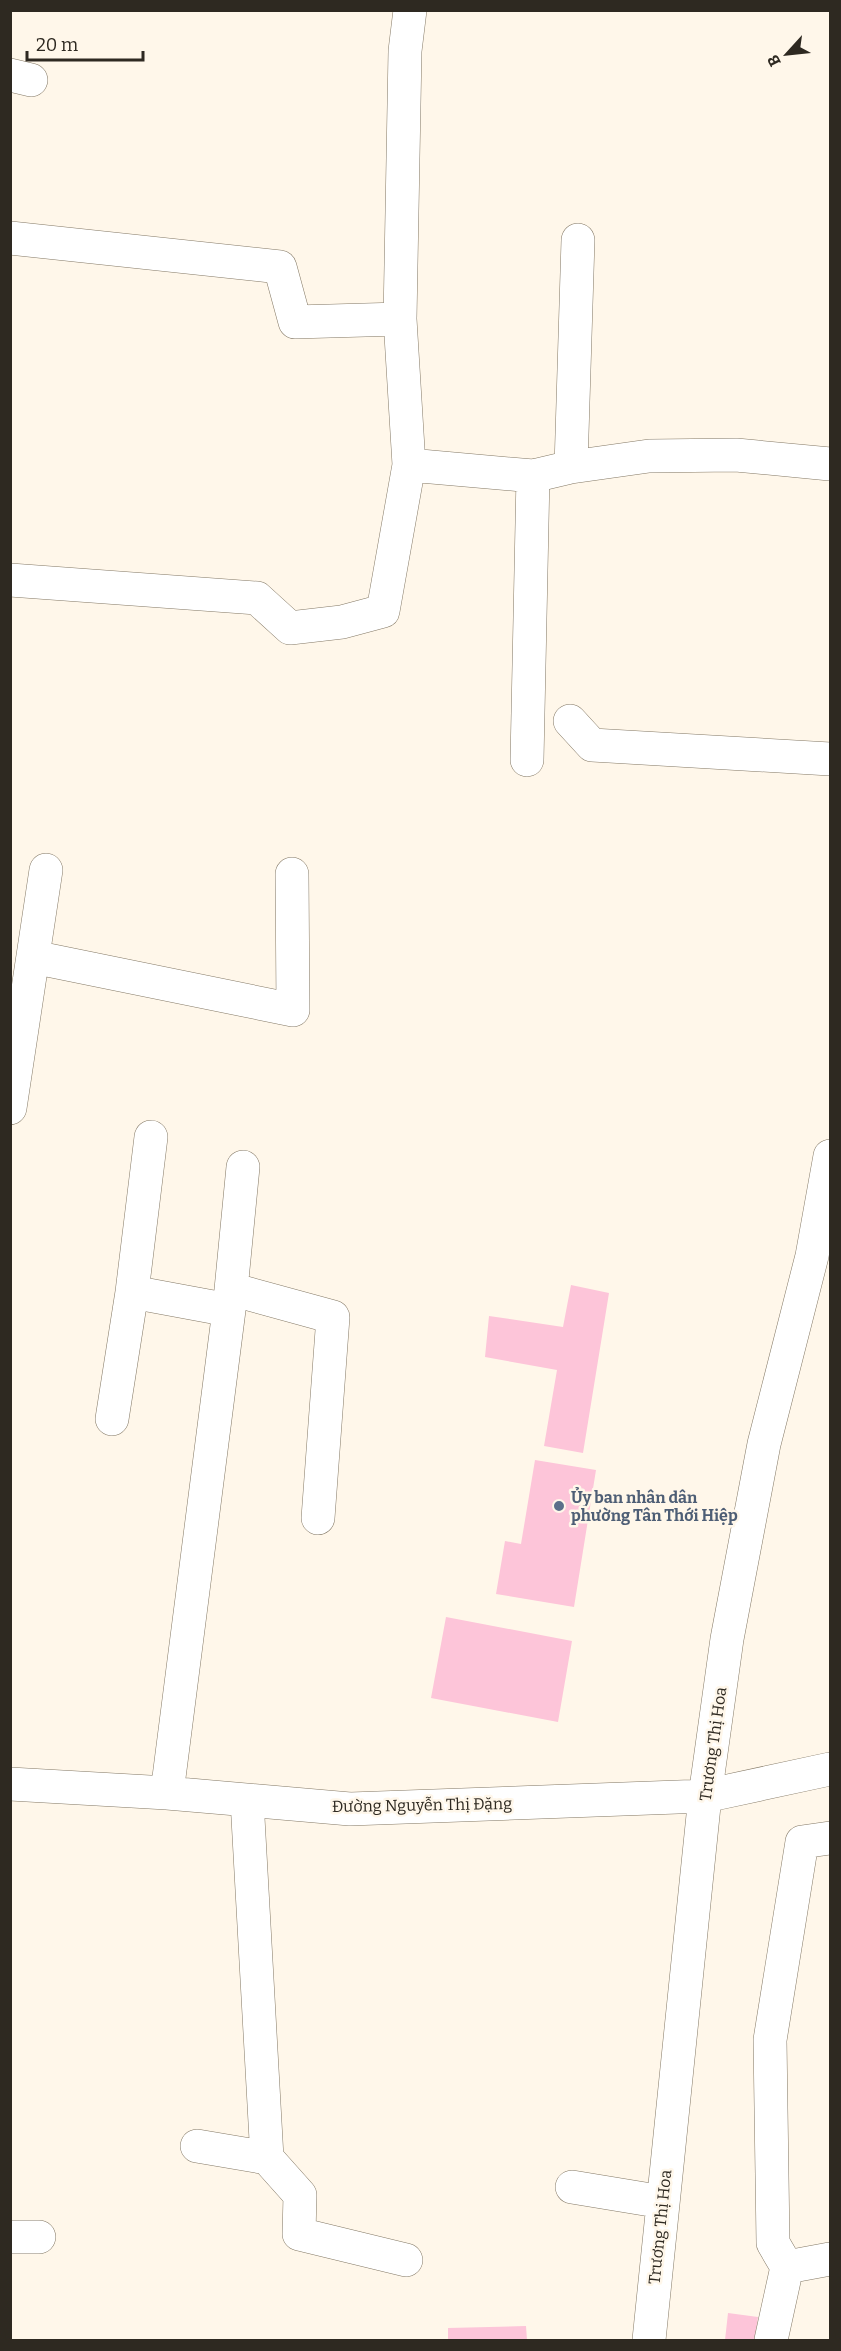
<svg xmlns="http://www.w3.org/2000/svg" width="841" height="2351" font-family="Bitter,serif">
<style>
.building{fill:#fdc5d9}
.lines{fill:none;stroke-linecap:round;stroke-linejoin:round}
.minor-casing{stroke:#847966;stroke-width:34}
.minor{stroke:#fff;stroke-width:33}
.service-dot{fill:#5c6f8a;stroke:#fff7ea;stroke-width:2}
.labels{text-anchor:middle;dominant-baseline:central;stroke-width:5;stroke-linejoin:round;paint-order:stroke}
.service-label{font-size:16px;font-weight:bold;fill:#4e5e75;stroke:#fff7ea;text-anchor:start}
.street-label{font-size:16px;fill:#2e2921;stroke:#fff7ea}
</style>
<rect width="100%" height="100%" fill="#fff7ea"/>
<path class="building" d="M571,1285L609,1293L583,1453L544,1446L557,1370L485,1357L489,1316L563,1327Z
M535,1460L596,1470L574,1607L496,1594L505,1541L521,1544Z
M446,1617L572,1641L558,1722L431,1698Z
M728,2313L758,2317L755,2340H725Z
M526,2326L527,2340H448V2328Z"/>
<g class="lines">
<g class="minor-casing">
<path id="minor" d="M10,75L31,80
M10,238L280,267L295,322L400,319
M409,465L533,476L571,467L649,456L736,455L830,464
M571,467L578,240
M10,580L257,598L290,628L342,622L383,611L409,465L400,319L405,51L410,10
M570,721L592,745L830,759
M527,760L533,476
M33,957L293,1010L292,874
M10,1108L46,870
M151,1137L132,1292L229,1310
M231,1289L333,1317L318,1518
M112,1419L132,1292
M10,1784L167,1793L350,1809L705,1796L830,1769
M167,1793L229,1310L243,1167
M197,2146L267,2158L247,1800
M267,2158L300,2195L299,2234L406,2260
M572,2187L663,2202
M10,2237H39
M787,2267L773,2243L770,2040L802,1842L830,1838
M649,2340L705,1796L727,1639L764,1444L812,1256L830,1156
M771,2340L787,2267L830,2259"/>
</g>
<use href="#minor" class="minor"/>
</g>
<circle class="service-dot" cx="559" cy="1506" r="6"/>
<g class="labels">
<g class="service-label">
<text x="571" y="1497">Ủy ban nhân dân<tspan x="571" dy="18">phường Tân Thới Hiệp</tspan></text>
</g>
<g class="street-label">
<text transform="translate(713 1744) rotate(-82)">Trương Thị Hoa</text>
<text transform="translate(422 1805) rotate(-1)">Đường Nguyễn Thị Đặng</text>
<text transform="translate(660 2227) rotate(-84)">Trương Thị Hoa</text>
</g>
</g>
<rect width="841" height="2351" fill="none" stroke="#2e2921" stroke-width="24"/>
<g transform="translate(787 54) rotate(243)" stroke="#fff7ea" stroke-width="4.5" paint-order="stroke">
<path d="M0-4.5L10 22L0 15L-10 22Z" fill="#2e2921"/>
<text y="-9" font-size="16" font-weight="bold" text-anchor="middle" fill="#2e2921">B</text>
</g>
<path d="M27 51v9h116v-9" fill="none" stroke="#2e2921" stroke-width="3"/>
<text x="36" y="51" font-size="18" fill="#2e2921" stroke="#fff7ea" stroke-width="4.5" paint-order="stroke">20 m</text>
</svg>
